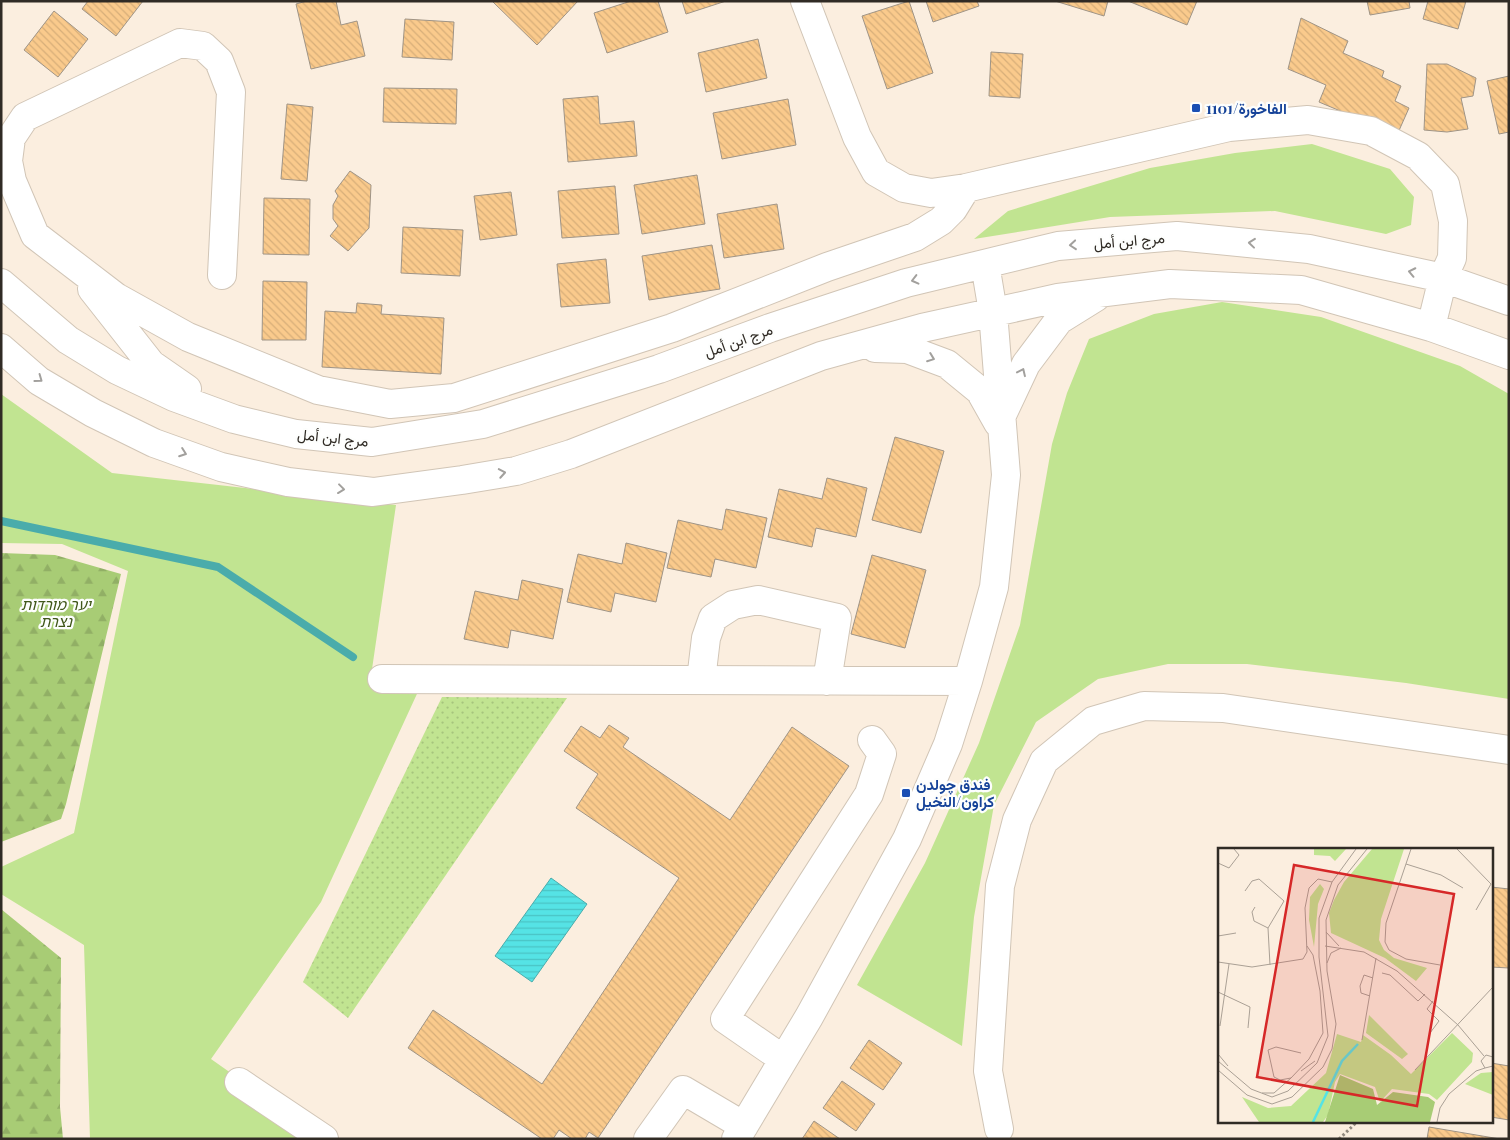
<svg xmlns="http://www.w3.org/2000/svg" width="1510" height="1140" font-family="'Playfair Display',Vazirmatn,'Noto Sans Hebrew',serif">
<style>
.green{fill:#c1e491}
.forest{fill:url(#forest-firs)}
.park{fill:url(#park-dots)}
.water{fill:url(#water-rules);stroke:#4aacab}
.lines{fill:none;stroke-linecap:round;stroke-linejoin:round}
.stream{stroke:#4aacab;stroke-width:8}
.building{fill:url(#building-back-hatch);stroke:#9f9486}
.minor-casing{stroke:#d1c5b6;stroke-width:30}
.path{stroke:#938a7f;stroke-width:3;stroke-dasharray:2.5 2.5;stroke-linecap:butt}
.minor{stroke:#fff;stroke-width:28}
.oneway{stroke:#a2a09d}
.transit-dot{fill:#1a4fb4;stroke:#fdfefd;stroke-width:2}
.labels{text-anchor:middle;dominant-baseline:central;stroke-width:4.5;stroke-linejoin:round;paint-order:stroke}
.transit-label{font-size:15px;font-weight:bold;fill:#164399;stroke:#fdfefd;text-anchor:start}
.street-label{font-size:15px;fill:#302b25;stroke:#fdfefd}
.park-label{font-size:15px;font-style:italic;fill:#40571a;stroke:#fdfefd}
.inset-river{fill:none;stroke:#55e3e5;stroke-width:2.5}
.inset-road{fill:none;stroke:#aaa095;stroke-width:1}
.view{fill:#d62828;fill-opacity:0.15;stroke:#d62828;stroke-width:2.5}
.inset-edge{fill:none;stroke:#302b25;stroke-width:2.5}
</style>
<defs>
<pattern id="forest-firs" width="22" height="20" patternUnits="userSpaceOnUse" patternTransform="scale(1.25)"><rect width="22" height="20" fill="#a8cc75"/><path d="M5 1l3.5 6h-7zM16 11l3.5 6h-7z" fill="#91af65"/></pattern>
<pattern id="park-dots" width="8" height="8" patternUnits="userSpaceOnUse" patternTransform="scale(1.25)"><rect width="8" height="8" fill="#c1e491"/><path d="M2 2h.1M6 6h.1" fill="none" stroke="#a6c47d" stroke-width="1.8" stroke-linecap="round"/></pattern>
<pattern id="water-rules" width="6" height="5" patternUnits="userSpaceOnUse" patternTransform="scale(1.25)"><rect width="6" height="5" fill="#55e3e5"/><path d="M0 2.5h6" fill="none" stroke="#4ac3c4"/></pattern>
<pattern id="building-back-hatch" width="6" height="6" patternUnits="userSpaceOnUse" patternTransform="scale(1.25)"><rect width="6" height="6" fill="#faca8c"/><path d="M-1 5l2 2M0 0l6 6M5-1l2 2" fill="none" stroke="#d7ae79"/></pattern>
</defs>
<rect width="100%" height="100%" fill="#fbeedf"/>
<path class="green" d="M1312,144L1390,169L1414,197L1411,225L1386,234L1275,211L1110,217L974,239L1008,211L1150,168L1235,153Z
M1222,302L1321,317L1460,366L1509,394V699L1406,683L1247,664H1168L1098,679L1036,722L994,805L974,917L962,1046L857,985L925,863L979,743L1020,625L1052,444L1067,393L1089,339L1154,314Z
M1,394L112,473L396,505L371,676L422,683L321,902L211,1059L324,1139H90L84,945L1,894V867L74,833L128,571L62,544L1,543Z"/>
<path class="forest" d="M1,553L55,555L121,574L66,804L61,819L1,842Z
M1,909L61,958L60,1107L63,1139H1Z"/>
<path class="park" d="M442,697L567,698L348,1018L303,982Z"/>
<path class="water" d="M551,878L587,904L532,982L495,956Z"/>
<g class="lines">
<path class="stream" d="M1,521L218,567L353,657"/>
</g>
<path class="building" d="M88,1H143L116,36L82,9Z
M307,1H336L341,25L357,21L365,56L311,69L296,4Z
M494,1H578L537,45L493,2Z
M631,1H658L668,32L607,53L594,13Z
M682,1H726L686,14Z
M909,1L933,73L887,89L862,16Z
M926,1H977L979,6L933,22Z
M1055,1H1108L1104,16Z
M1128,1H1197L1187,25Z
M1367,1H1409L1410,8L1370,15Z
M1428,1H1466L1458,29L1423,19Z
M54,11L88,39L58,77L24,50Z
M1301,18L1348,41L1343,53L1384,71L1382,77L1401,86L1395,101L1409,108L1397,135L1319,102L1326,85L1288,69Z
M405,19L454,22L452,60L402,57Z
M758,39L767,78L706,92L698,53Z
M991,52L1023,54L1020,98L989,96Z
M1427,64H1447L1476,78L1473,96L1461,98L1468,129L1447,132L1424,130Z
M1509,76V132L1499,134L1487,81Z
M384,88L457,89L456,124L383,122Z
M598,96L600,124L634,121L637,156L568,162L563,99Z
M788,99L796,145L722,159L713,113Z
M287,104L313,107L307,181L281,179Z
M350,171L371,185L369,228L348,251L330,236L338,226L333,219V205L338,196L335,191Z
M697,175L705,224L642,234L634,185Z
M615,186L619,234L562,238L558,191Z
M511,192L517,235L480,240L474,196Z
M264,198L310,199L309,255L263,254Z
M777,204L784,249L724,258L717,214Z
M403,227L463,230L460,276L401,273Z
M712,245L720,289L649,300L642,256Z
M606,259L610,303L561,307L557,264Z
M263,281L307,282L306,340H262Z
M357,303L382,305L381,314L444,318L441,374L322,367L325,311L356,313Z
M895,437L944,451L921,533L872,520Z
M827,478L867,488L856,537L816,528L812,547L768,537L779,489L822,499Z
M726,509L767,518L756,568L715,559L711,577L667,568L678,520L722,530Z
M626,543L667,553L656,602L615,593L611,612L567,602L578,554L622,564Z
M872,555L926,570L905,648L851,634Z
M522,580L563,589L553,639L511,630L508,648L464,639L475,591L518,600Z
M609,725L629,738L623,747L730,820L792,727L849,766L598,1138L589,1132L585,1139H572L559,1130L553,1139H542L408,1048L433,1010L542,1084L679,878L576,808L598,774L564,751L581,726L600,738Z
M1491,887L1509,889V968L1491,967Z
M869,1040L902,1063L883,1090L850,1068Z
M1491,1063L1509,1066V1120L1491,1117Z
M842,1081L875,1104L856,1131L823,1108Z
M814,1121L840,1139H802Z
M1429,1127L1500,1139H1427Z"/>
<g class="lines">
<g class="minor-casing">
<path id="minor" d="M805,1L857,137L876,172L904,188L931,193L966,188L1229,127L1308,120L1371,131L1418,156L1445,184L1453,221L1452,258L1443,278L1431,327
M222,275L231,92L219,61L203,46L180,43L25,117L11,138L8,161L12,181L35,235L116,297L188,337L318,390L390,404L454,398L672,328L827,267L915,237L941,221L953,209L966,188
M1,283L68,340L117,370L174,397L234,419L296,434L372,442L483,424L659,369L770,328L906,283L1058,246L1177,236L1309,249L1443,278L1509,301
M92,289L151,364L187,389
M1,348L39,381L93,413L154,443L221,467L288,482L373,492L462,480L516,471L571,454L821,356L922,328L1058,298L1170,284L1301,290L1431,327L1509,355
M875,348L907,349L947,364L980,391L998,423
M1002,415L1026,364L1059,320L1096,297
M382,679L968,681
M701,680L706,638L713,618L733,605L758,600L837,618L827,681
M783,1059L725,1019L869,794L882,754L872,740
M239,1082L324,1139
M999,1129L988,1071L1000,886L1017,820L1044,761L1093,721L1144,706L1223,708L1509,750
M648,1139L683,1090L744,1126
M736,1139L809,1017L907,839L948,744L968,681L994,587L1006,475L993,312L985,264"/>
</g>
<path class="path" d="M1339,1139L1358,1121"/>
<use href="#minor" class="minor"/>
</g>
<defs><path id="oneway-chevron" d="M-2-3.5L2.5 0L-2 3.5" fill="none" stroke-width="1.6" stroke-linecap="round" stroke-linejoin="round" transform="scale(1.25)"/></defs>
<g class="oneway">
<use href="#oneway-chevron" transform="translate(1252 243) rotate(-174)"/>
<use href="#oneway-chevron" transform="translate(1073 245) rotate(175)"/>
<use href="#oneway-chevron" transform="translate(1412 272) rotate(-168)"/>
<use href="#oneway-chevron" transform="translate(915 280) rotate(166)"/>
<use href="#oneway-chevron" transform="translate(931 358) rotate(21)"/>
<use href="#oneway-chevron" transform="translate(1022 372) rotate(-65)"/>
<use href="#oneway-chevron" transform="translate(39 379) rotate(36)"/>
<use href="#oneway-chevron" transform="translate(183 453) rotate(20)"/>
<use href="#oneway-chevron" transform="translate(502 473) rotate(-10)"/>
<use href="#oneway-chevron" transform="translate(341 489) rotate(7)"/>
</g>
<g class="transit-dot">
<rect x="1191" y="103" width="10" height="10" rx="2.5"/>
<rect x="901" y="788" width="10" height="10" rx="2.5"/>
</g>
<g class="labels">
<g class="transit-label">
<text x="1206" y="108">الفاخورة/1101</text>
<text x="916" y="784">فندق چولدن<tspan x="916" dy="17">كراون/النخيل</tspan></text>
</g>
<g class="street-label">
<text transform="translate(1129 240) rotate(-5)">مرج ابن أمل</text>
<text transform="translate(738 340) rotate(-20)">مرج ابن أمل</text>
<text transform="translate(333 437) rotate(6)">مرج ابن أمل</text>
</g>
<g class="park-label">
<text x="56" y="604">יער מורדות<tspan x="56" dy="17">נצרת</tspan></text>
</g>
</g>
<g transform="translate(1218 848)">
<rect width="275" height="275" fill="#fbeedf"/>
<path d="M96,1H128L117,13L112,8L96,7ZM154,1H186L163,71L161,92L166,102L176,110L209,120L198,133L167,110L113,85L111,65L116,52L126,34ZM102,36L106,41L100,56L96,99L91,72L92,49ZM234,185L255,205L254,214L219,252L211,246L174,241L162,254L157,239L122,226L117,234L110,267L105,274H41L24,249L50,260L73,258L108,225L119,186L143,194L145,187L173,207L193,226Z" fill="#c1e491"/>
<path d="M122,227L155,241L159,257L175,244L210,249L217,254L212,274H107Z" fill="#a8cc75"/>
<path d="M151,167L190,206L184,211L148,185ZM275,224V247L247,236L263,225Z" fill="#c1e491"/>
<path class="inset-river" d="M95,274L124,213L140,196"/>
<path class="inset-road" d="M193,1L168,75L167,94L171,102L188,111L222,117M239,1L273,36L258,62M0,15L11,20L21,7L16,1M188,16L223,27L245,40M27,43L34,33L41,31L66,53L50,80L52,117M37,59L34,64L36,73L50,80M108,84L121,98M0,88L18,85M107,98L146,104L179,123L240,177L266,208M0,114L34,119L85,111L89,104L87,60L91,40L100,31L114,34M109,115L113,105L123,100M164,125L172,127L200,153L207,146M0,144L32,159L30,180M152,148L143,145L142,138L146,127L155,130M2,178L11,116M212,185L221,173L209,161L215,153M144,192L158,110M83,205L58,199L50,202L56,229L62,232L73,230L91,211L105,185L102,143L95,107L89,98M0,206L10,218M275,209L268,207L263,213L267,220L275,218M0,213L33,241L54,249L70,243L99,215L110,188L101,109V70L114,34L138,1M0,222L29,247L54,256L74,249L105,219L114,201L118,176L109,123L108,72L120,37L149,1M197,222L275,139M83,223L97,213M44,245H56L73,230M219,274L222,260L231,246L258,223L267,220"/>
<path class="view" d="M76,17L236,46L199,258L39,229Z"/>
<rect width="275" height="275" class="inset-edge"/>
</g>
<rect width="1510" height="1140" fill="none" stroke="#302b25" stroke-width="5"/>
</svg>
